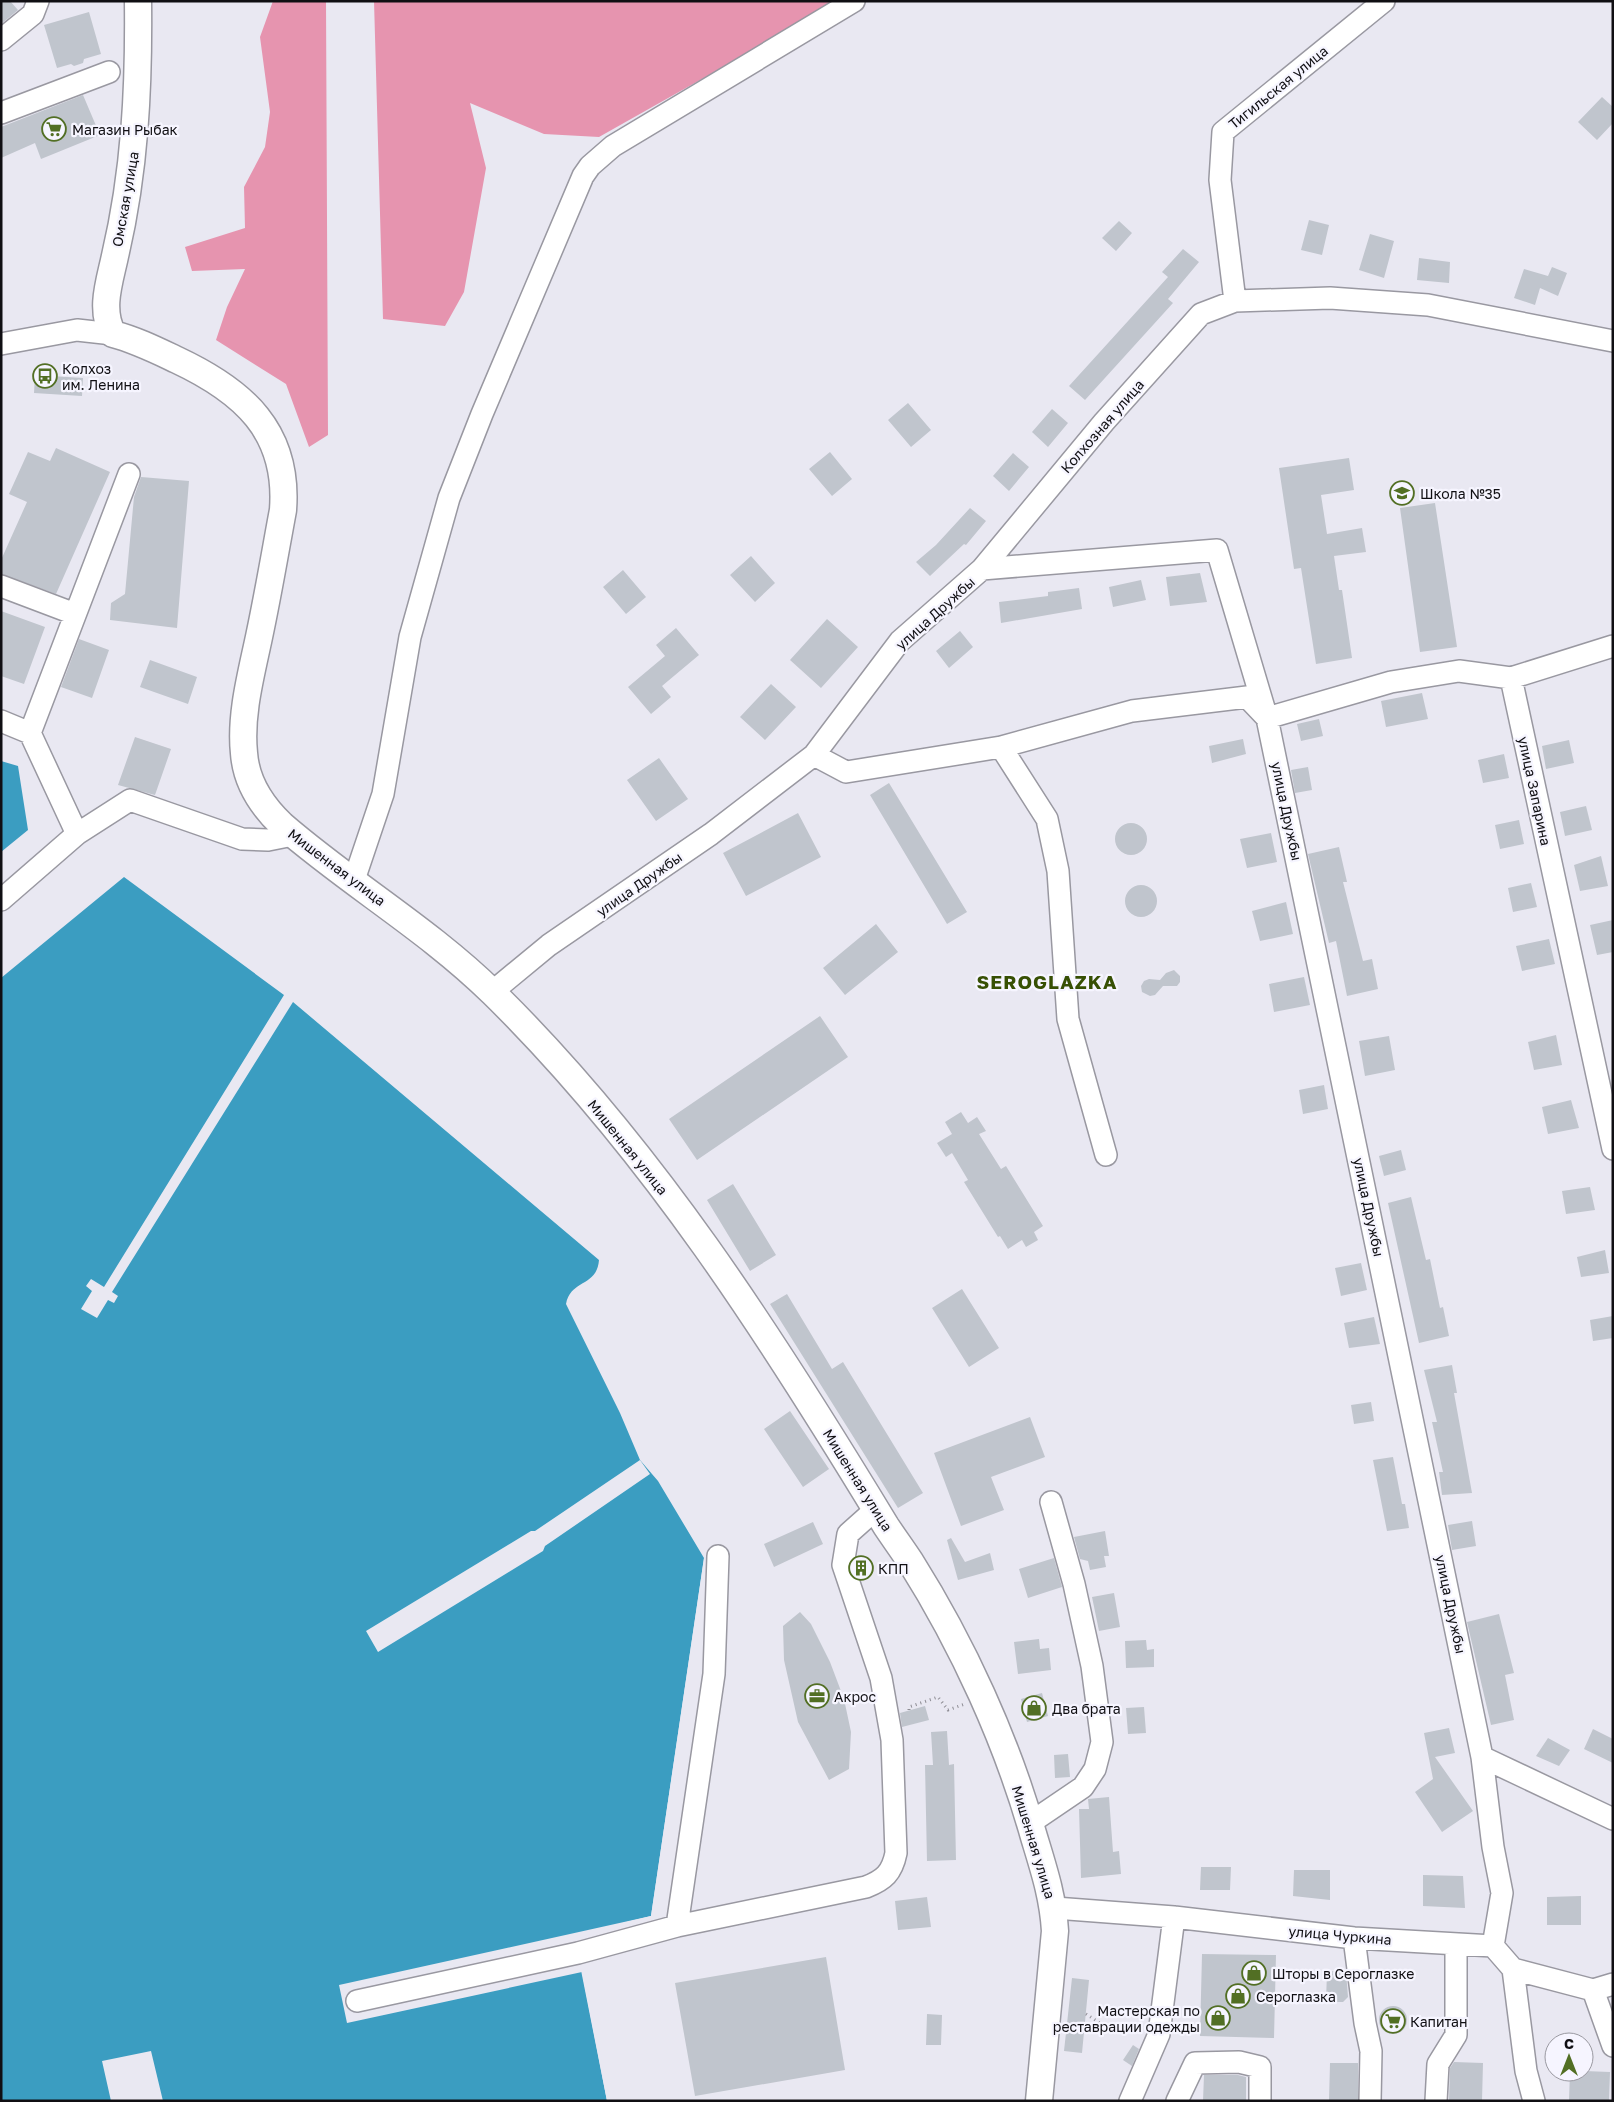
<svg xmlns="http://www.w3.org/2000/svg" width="1614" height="2102" font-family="'Golos Text',sans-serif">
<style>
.forest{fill:#e694af}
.water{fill:#3b9dc1}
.pier{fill:#e9e8f2}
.building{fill:#c0c5cd}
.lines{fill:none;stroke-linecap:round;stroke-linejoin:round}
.minor-casing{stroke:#9998a1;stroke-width:24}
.major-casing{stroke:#9998a1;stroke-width:29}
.path{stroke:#8e8d94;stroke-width:3;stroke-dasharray:1 4;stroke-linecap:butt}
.minor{stroke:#fff;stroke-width:21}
.major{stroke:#fff;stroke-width:26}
.labels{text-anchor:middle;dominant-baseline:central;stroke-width:4.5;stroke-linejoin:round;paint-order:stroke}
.street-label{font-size:14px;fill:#100f13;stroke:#f6f5ff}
.poi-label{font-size:14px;fill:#100f13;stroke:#f6f5ff;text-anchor:start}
.district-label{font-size:19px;font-weight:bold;letter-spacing:1px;fill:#375004;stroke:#f6f5ff}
</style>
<rect width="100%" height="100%" fill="#e9e8f2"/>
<path class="forest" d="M273,1H326L328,435L309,447L286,384L216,340L227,307L245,269L192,271L185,247L245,228L244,187L265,147L270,112L260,37Z
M374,1H840L599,137L544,134L470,103L486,168L464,292L445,326L383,319Z"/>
<path class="water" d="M1,761L18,766L28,830L1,852Z
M124,877L284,995L104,1287L91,1279L86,1286L92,1291L81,1309L97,1318L108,1300L114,1303L118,1296L112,1292L293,1002L599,1260C597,1287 571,1279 566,1304L620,1413L640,1460L658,1481L704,1558L651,1916L574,1935L607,2101H1V978Z"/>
<path class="pier" d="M640,1460L650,1474L545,1546L543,1551L378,1652L366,1631L531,1531H535Z
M706,1557L653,1917L642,1922L577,1936L610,2101H607L582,1972L347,2023L339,1985L651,1916L704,1558Z
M151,2051L163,2101H111L102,2061Z"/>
<path class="building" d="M1,1H10L18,10L1,24Z
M89,12L101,54L84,59L83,63L74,66L71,64L57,68L44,25Z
M83,95L100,135L41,159L35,143L1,158V127Z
M1602,97L1613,107V123L1597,140L1578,122Z
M1309,220L1329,225L1322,255L1301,250Z
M1119,221L1132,233L1116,251L1102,238Z
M1370,234L1394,241L1384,278L1359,270Z
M1183,249L1199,262L1168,299L1173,303L1085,400L1069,386L1168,277L1162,272Z
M1419,258L1450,262L1449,283L1417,280Z
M1552,267L1567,273L1558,296L1540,288L1535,305L1514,298L1524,269L1548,276Z
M35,375L83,378L82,396L34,393Z
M908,403L931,430L911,447L888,420Z
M1052,409L1068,423L1048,447L1032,432Z
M56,448L110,472L56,594L1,574V560L27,502L9,494L28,452L50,461Z
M830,452L852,479L832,496L809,469Z
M1013,453L1029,467L1009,491L993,476Z
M1349,458L1354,490L1321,495L1327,534L1362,528L1366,552L1334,556L1339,590H1342L1352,658L1316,664L1301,568L1294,569L1279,468Z
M141,477L189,481L177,628L110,620L111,603L125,594L134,497Z
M1435,503L1457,647L1420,652L1400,508Z
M970,508L986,521L966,545L964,544L930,576L916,562L936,545Z
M751,556L775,583L755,602L730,575Z
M623,570L646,597L626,614L603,587Z
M1200,573L1207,602L1170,606L1166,577Z
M1141,580L1146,600L1113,607L1109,587Z
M1079,588L1082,609L1001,623L999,602L1048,596V592Z
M1,611L45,627L24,684L1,676Z
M827,619L858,647L821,688L790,660Z
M676,628L699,655L662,686L671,697L651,714L628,687L665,656L656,645Z
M960,631L973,647L949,668L936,651Z
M79,639L109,650L92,698L61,687Z
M150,660L197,677L188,704L140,687Z
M771,684L796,707L765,740L740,717Z
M1422,693L1428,719L1386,727L1381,701Z
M1319,719L1323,736L1301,741L1297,724Z
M135,737L171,749L155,795L118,785Z
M1243,739L1246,754L1212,763L1209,746Z
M1569,740L1574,763L1546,769L1542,746Z
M1504,754L1509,778L1483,783L1478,760Z
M659,758L688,799L656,821L627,780Z
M1308,767L1312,790L1295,793L1291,770Z
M889,783L967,912L947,924L870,795Z
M1586,806L1592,830L1565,836L1560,812Z
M798,813L821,857L746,896L723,853Z
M1519,820L1524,844L1500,849L1495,825Z
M1115 839a16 16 0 1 1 32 0a16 16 0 1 1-32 0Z
M1271,833L1277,862L1247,868L1240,839Z
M1339,847L1347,882H1343L1363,961L1372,959L1378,989L1347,996L1336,941L1329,943L1308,854Z
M1601,856L1608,886L1580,891L1574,865Z
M1531,883L1537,907L1513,912L1508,888Z
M1125 901a16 16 0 1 1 32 0a16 16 0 1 1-32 0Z
M1286,902L1293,934L1260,941L1252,911Z
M1613,920V952L1597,955L1590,925Z
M876,924L898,952L845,995L823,968Z
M1549,939L1555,964L1522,971L1516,946Z
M1174,970L1180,976V982L1177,986H1163L1155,995L1150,996L1142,992L1141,986L1144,981L1149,979L1160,980L1166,973Z
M1304,977L1310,1005L1274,1012L1269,984Z
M820,1016L848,1057L697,1160L669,1119Z
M1556,1035L1562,1065L1534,1070L1528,1042Z
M1389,1036L1395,1070L1365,1076L1359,1041Z
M1324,1085L1328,1109L1303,1114L1299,1090Z
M1571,1100L1579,1128L1548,1134L1542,1107Z
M961,1112L968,1123L977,1117L986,1131L979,1134L1001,1169L1006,1166L1043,1226L1034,1232L1038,1240L1026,1247L1022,1240L1008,1249L1000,1236L998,1237L964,1182L968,1180L952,1153L946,1157L937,1143L952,1134L945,1122Z
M1401,1150L1406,1170L1384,1176L1379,1156Z
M733,1184L776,1255L750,1271L707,1200Z
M1590,1187L1595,1210L1566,1214L1562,1191Z
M1411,1197L1426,1260L1430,1259L1440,1308L1443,1307L1449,1336L1419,1343L1388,1203Z
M1605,1250L1609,1273L1581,1277L1577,1257Z
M1361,1263L1367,1290L1341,1296L1335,1268Z
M962,1289L999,1348L969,1367L932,1308Z
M787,1294L832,1369L843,1362L923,1493L898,1508L770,1304Z
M1613,1316V1338L1593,1341L1590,1320Z
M1374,1317L1380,1344L1349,1348L1344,1323Z
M1452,1365L1457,1393H1454L1472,1493L1442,1495L1439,1472H1443L1432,1422H1437L1424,1370Z
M1371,1402L1374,1421L1354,1424L1351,1405Z
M790,1411L829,1469L803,1487L764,1429Z
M1030,1417L1045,1457L991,1477L1004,1510L961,1526L934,1453Z
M1393,1457L1402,1504H1405L1409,1528L1387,1531L1373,1460Z
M1472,1521L1476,1546L1452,1550L1448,1525Z
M813,1522L823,1544L774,1567L764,1544Z
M1105,1531L1109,1556H1104L1106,1567L1090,1570L1088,1561L1080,1559L1074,1537Z
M951,1538L965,1562L990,1553L994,1570L958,1580L947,1540Z
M1054,1558L1062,1587L1028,1598L1019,1569Z
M1114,1593L1120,1627L1099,1631L1092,1597Z
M800,1612L811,1624L830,1662L844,1699L851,1732L849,1769L829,1780L798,1722L784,1660L783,1626Z
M1499,1614L1514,1673L1505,1675L1514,1720L1491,1725L1467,1622Z
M1039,1639L1040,1649L1049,1648L1051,1670L1018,1674L1014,1642Z
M1146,1640L1147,1650L1154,1649V1667L1126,1668L1125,1641Z
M1042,1693L1048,1716L1027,1722L1021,1699Z
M925,1706L929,1720L902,1727L900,1713Z
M1144,1707L1146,1733L1128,1734L1126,1708Z
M1449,1728L1455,1753L1435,1757L1473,1811L1442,1832L1415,1792L1433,1779L1424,1733Z
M1593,1729L1613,1739V1763L1584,1749Z
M947,1731L949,1765L954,1764L956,1860L927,1861L925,1765H933L931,1732Z
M1548,1738L1570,1750L1559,1766L1536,1756Z
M1068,1754L1070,1777L1055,1778L1054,1755Z
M1109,1797L1113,1852L1119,1851L1121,1874L1081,1878L1079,1809H1089L1088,1799Z
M1201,1867H1231L1230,1890H1200Z
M1294,1870H1330V1900L1293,1896Z
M1423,1875L1463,1876L1465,1908L1423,1906Z
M1581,1896V1925H1547V1897Z
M927,1897L931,1927L898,1930L895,1901Z
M1202,1954L1276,1955L1274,2038L1200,2036Z
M826,1957L845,2070L695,2096L675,1983Z
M1327,1971L1346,1972L1348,1997L1343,2002H1326Z
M1072,1978L1089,1980L1082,2053L1064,2051Z
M1379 2020a14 14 0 1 1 28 0a14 14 0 1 1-28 0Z
M927,2014L942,2015L941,2045H926Z
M1133,2045L1139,2049L1132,2066L1123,2060Z
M1454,2062L1483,2063L1482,2101H1449L1450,2068Z
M1330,2063H1358V2101H1329Z
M1584,2071L1610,2072L1609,2101H1569L1570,2072Z
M1204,2075H1238L1246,2077V2101H1203Z"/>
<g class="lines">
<g class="minor-casing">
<path id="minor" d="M1384,1L1223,132L1220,180L1235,301L1330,298L1428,305L1613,341
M1,40L33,14L38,1
M1,113L109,72
M1,344L77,330L113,334
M982,569L1104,422L1201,314L1235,301
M1,586L75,614
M1511,678L1613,646
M1,721L30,733L129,474
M1001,747L1047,819L1058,871L1068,1019L1106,1155
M814,755L846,772L1001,747L1132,711L1247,697L1267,718L1391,682L1459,671L1511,678L1613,1149
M77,834L130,800L242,839L268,840L293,835
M354,880L383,794L410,637L449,498L482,414L583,176L590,166L613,146L854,1
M1,900L77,834L30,733
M492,992L549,945L711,834L814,755L900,641L982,569L1217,550L1267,718L1482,1757L1493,1847L1502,1893L1493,1946
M1482,1757L1613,1819
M1030,1823L1083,1787L1095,1769L1102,1742L1092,1666L1074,1584L1051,1502
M1055,1908L1174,1917L1354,1938L1493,1946L1513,1969L1593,1990L1613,1984
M677,1926L866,1887C884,1880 892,1873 896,1853L892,1740L881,1678L843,1565L848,1534L876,1509
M1354,1938L1365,2023L1371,2051L1370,2101
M1513,1969L1526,2071L1534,2101
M1593,1990L1613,2046
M357,2001L578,1953L677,1926L714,1674L718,1556
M1130,2101L1159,2034L1174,1917
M1177,2101L1195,2063L1239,2062L1260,2067V2101
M1436,2101L1438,2064L1456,2035V1944"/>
</g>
<g class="major-casing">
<path id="major" d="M138,1C139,88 135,171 115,256C110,280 99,310 113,334C136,340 156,350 177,360C243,391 289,431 283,510C275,553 268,595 259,637C251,675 240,715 244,753C246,782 262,806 282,825C350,884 429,930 493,993C651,1148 772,1338 886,1526C894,1538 902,1549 910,1561C963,1645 1007,1741 1034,1837C1044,1870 1053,1897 1055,1931L1039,2101"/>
</g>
<path class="path" d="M909,1710V1707L938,1697L948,1710L965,1704
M1086,2014L1103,2025L1142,2029"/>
<use href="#minor" class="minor"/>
<use href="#major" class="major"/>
</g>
<defs>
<g id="supermarket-ring" transform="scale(1.25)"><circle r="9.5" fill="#f6f5ff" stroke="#526f24" stroke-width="1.5"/><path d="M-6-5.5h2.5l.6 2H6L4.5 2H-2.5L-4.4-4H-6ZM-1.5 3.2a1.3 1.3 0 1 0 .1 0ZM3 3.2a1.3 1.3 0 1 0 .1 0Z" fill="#526f24"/></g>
<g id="bus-ring" transform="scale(1.25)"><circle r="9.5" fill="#f6f5ff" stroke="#526f24" stroke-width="1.5"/><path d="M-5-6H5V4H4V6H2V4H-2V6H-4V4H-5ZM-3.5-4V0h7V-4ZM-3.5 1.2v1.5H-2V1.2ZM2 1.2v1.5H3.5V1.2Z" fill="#526f24"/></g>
<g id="school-ring" transform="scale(1.25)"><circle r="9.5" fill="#f6f5ff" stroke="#526f24" stroke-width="1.5"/><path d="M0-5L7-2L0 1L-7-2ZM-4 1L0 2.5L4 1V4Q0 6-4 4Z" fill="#526f24"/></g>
<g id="building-ring" transform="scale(1.25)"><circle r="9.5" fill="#f6f5ff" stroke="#526f24" stroke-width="1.5"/><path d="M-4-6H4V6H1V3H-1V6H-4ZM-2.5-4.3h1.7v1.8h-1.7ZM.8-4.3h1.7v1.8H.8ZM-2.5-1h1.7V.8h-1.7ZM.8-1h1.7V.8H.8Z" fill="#526f24"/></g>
<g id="office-ring" transform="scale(1.25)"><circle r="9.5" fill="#f6f5ff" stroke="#526f24" stroke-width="1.5"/><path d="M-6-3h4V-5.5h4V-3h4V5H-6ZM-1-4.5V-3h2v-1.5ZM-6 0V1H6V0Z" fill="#526f24"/></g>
<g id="shop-ring" transform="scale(1.25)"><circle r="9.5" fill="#f6f5ff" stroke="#526f24" stroke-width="1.5"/><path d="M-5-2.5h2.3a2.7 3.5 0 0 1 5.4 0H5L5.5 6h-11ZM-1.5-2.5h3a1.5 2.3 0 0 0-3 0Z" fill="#526f24"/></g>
</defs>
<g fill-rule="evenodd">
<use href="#supermarket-ring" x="54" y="129"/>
<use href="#bus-ring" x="45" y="376"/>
<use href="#school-ring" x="1402" y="493"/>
<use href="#building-ring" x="861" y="1568"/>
<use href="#office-ring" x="817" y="1696"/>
<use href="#shop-ring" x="1034" y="1708"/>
<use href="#shop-ring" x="1254" y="1973"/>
<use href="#shop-ring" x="1238" y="1996"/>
<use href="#shop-ring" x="1218" y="2018"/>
<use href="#supermarket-ring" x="1393" y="2021"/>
</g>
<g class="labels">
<g class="street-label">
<text transform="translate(1278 87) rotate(-39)">Тигильская улица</text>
<text transform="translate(125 199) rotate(-80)">Омская улица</text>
<text transform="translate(1102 426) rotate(-49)">Колхозная улица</text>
<text transform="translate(935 613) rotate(-42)">улица Дружбы</text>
<text transform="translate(1535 791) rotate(78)">улица Запарина</text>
<text transform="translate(1287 811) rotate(78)">улица Дружбы</text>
<text transform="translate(337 867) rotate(37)">Мишенная улица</text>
<text transform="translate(639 884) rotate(-35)">улица Дружбы</text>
<text transform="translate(628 1147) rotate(51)">Мишенная улица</text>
<text transform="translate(1369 1207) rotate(78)">улица Дружбы</text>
<text transform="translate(858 1480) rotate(58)">Мишенная улица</text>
<text transform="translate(1451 1604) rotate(78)">улица Дружбы</text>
<text transform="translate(1034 1842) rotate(73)">Мишенная улица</text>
<text transform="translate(1340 1935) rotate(5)">улица Чуркина</text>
</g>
<g class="poi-label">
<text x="72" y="129">Магазин Рыбак</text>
<text x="62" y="368">Колхоз<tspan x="62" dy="16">им. Ленина</tspan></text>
<text x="1420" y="493">Школа №35</text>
<text x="878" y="1568">КПП</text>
<text x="834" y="1696">Акрос</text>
<text x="1052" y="1708">Два брата</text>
<text x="1272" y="1973">Шторы в Сероглазке</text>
<text x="1256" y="1996">Сероглазка</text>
<text x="1200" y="2010" text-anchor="end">Мастерская по<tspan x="1200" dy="16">реставрации одежды</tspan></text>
<text x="1410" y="2021">Капитан</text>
</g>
<g class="district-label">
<text x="1047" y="981">SEROGLAZKA</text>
</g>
</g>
<rect width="1614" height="2102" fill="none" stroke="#100f13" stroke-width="5"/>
<g transform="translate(1569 2057)"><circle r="24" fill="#f6f5ff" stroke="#9a99a1"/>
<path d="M0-4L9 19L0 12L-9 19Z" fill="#526f24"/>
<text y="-8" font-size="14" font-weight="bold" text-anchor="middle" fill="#100f13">С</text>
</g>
</svg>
